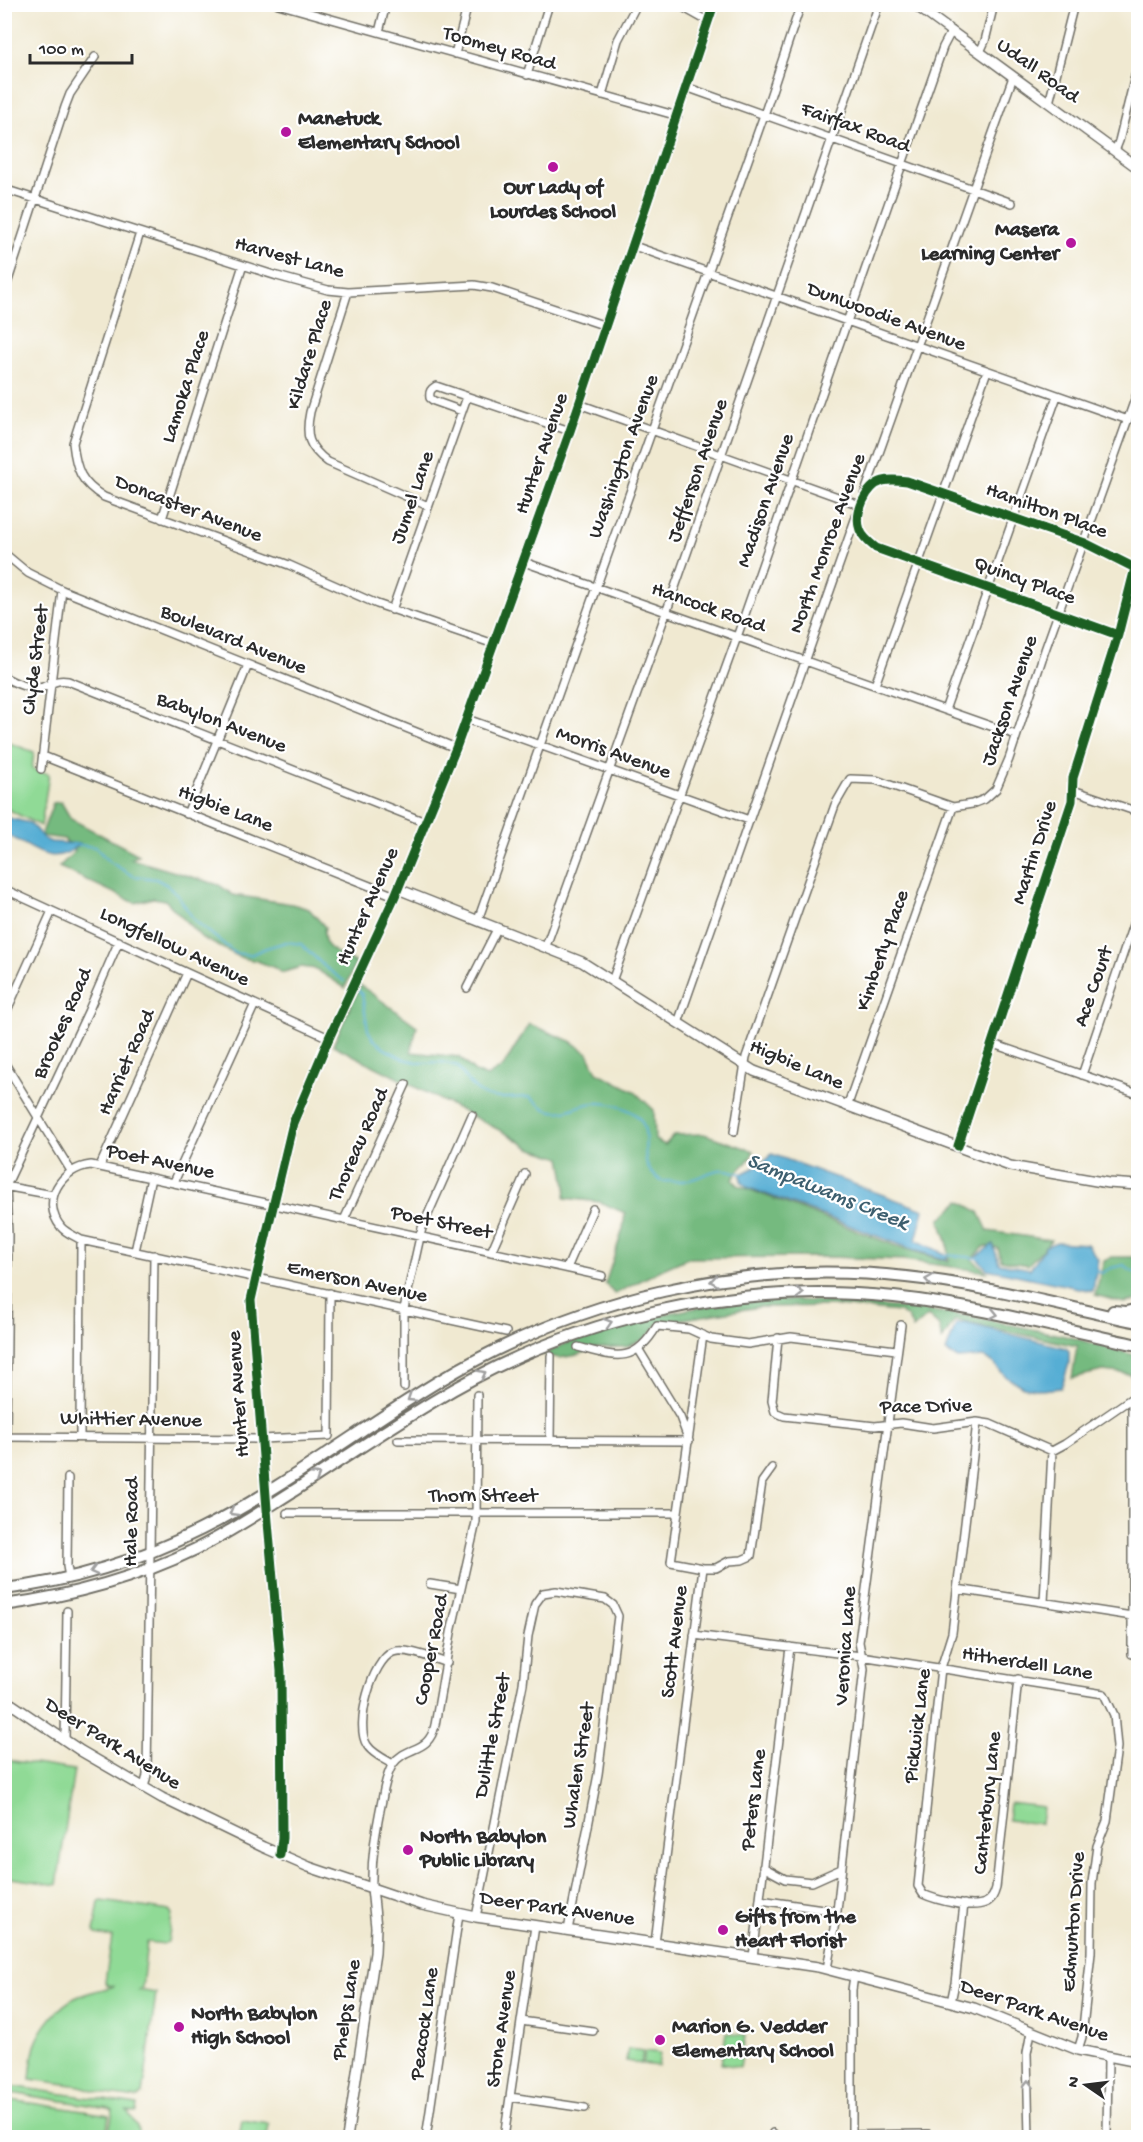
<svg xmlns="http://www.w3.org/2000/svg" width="1143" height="2142" font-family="'Gochi Hand',sans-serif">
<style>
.green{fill:#90da96;stroke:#5e8260;stroke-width:1.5}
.forest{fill:#74ba7f;stroke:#507255;stroke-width:1.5}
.water{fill:#57aed4;stroke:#416c80;stroke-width:1.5}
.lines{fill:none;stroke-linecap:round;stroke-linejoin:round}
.stream{stroke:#57aed4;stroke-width:2}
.street-casing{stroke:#706e65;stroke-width:10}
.secondary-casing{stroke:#706e65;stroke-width:12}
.primary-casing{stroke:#706e65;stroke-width:14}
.street{stroke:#fff;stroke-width:7}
.secondary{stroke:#fff;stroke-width:9}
.primary{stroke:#fff;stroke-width:10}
.cycleway-casing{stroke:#fff;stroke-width:13}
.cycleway{stroke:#1b5e20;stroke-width:9}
.oneway{stroke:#a0a0a0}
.poi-dot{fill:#b5179e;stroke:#fff;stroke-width:2}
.labels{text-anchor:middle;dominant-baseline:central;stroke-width:4.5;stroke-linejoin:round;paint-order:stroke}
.street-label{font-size:21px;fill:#2b2b2b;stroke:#fff}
.poi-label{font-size:21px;font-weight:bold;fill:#2b2b2b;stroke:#fff;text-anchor:start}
.water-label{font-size:22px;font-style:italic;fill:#3d5f6f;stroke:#fff}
</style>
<rect width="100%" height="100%" fill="#fff"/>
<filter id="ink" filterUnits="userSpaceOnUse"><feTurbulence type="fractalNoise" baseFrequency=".0167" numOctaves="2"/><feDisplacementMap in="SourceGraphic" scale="12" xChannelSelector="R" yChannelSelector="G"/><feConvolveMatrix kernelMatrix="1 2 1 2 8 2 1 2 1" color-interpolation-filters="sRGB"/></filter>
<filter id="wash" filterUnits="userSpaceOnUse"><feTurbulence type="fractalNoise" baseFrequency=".008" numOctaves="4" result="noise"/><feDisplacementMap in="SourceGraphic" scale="24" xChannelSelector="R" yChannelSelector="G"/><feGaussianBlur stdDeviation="1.35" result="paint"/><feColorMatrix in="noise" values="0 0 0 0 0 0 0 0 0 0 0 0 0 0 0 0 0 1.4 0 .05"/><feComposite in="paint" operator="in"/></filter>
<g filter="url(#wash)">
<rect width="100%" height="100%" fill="#f0e9d1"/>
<path class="green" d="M4,741L34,752L32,769L49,774L41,826L5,808Z
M7,1760L74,1770L57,1885L5,1877L4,1774Z
M1010,1803L1043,1807L1041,1824L1008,1820Z
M102,1901L170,1911L172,1914L168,1942L165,1944L147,1942L142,1988L139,1990L156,1993L143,2094L138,2098L106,2094L80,2086L30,2079C31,2068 32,2057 35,2046C41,2028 60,2004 77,1997C89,1992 102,1990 114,1986L107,1985L105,1982L112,1937L96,1934L94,1931L99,1902Z
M726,2033L745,2036L740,2067L721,2064Z
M628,2049L643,2051L641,2064L626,2061Z
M645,2051L660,2053L658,2066L643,2064Z
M4,2085L137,2105L136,2112L127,2111L137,2126L139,2137H108L113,2110L109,2108L5,2092Z
M4,2099L109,2115L106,2137H5Z
M242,2120L269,2124L267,2137H239Z"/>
<path class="forest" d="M61,802L71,819L139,855L131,859L219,885L233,895L292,904L309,909L325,927C319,949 340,954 356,963L345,988L316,969L301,967L281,973L275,968L257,961L242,958L202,938L165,900L153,898L135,903L59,867L75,851L64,839L41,836L53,803Z
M360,985L417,1026L411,1052L459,1057L475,1072L487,1077L503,1067L529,1024L570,1041L588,1053L597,1072L634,1091L654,1110L655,1140L665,1145L674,1135L704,1134L754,1151C747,1167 740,1164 733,1180L738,1185L896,1246L949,1262L948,1245L940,1220L960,1201L979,1212L988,1231L1051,1240L1028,1265L1001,1260L998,1248L985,1246L972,1259L987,1272L903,1260L830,1257L688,1258L663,1269L615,1294L605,1284L623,1229L625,1213L600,1202L565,1198L566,1185L561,1158L530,1148L511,1136L333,1045Z
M1112,1257H1138V1300L1124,1303L1095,1295L1104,1261Z
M778,1300L821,1301L917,1309L968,1316L1070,1337L1138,1356V1385L1130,1374L1103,1371L1072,1378L1077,1346L955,1320L942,1340L939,1326L928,1316L913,1329L908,1318L899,1312L837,1306L759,1307L659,1323L645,1339L626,1347L594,1348L578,1355L559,1358L544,1355L562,1345L668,1313L719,1304Z"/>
<path class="water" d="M4,817L30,823L44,839L51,842L80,844C50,871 32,845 5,834Z
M772,1154L924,1210L916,1240L947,1255V1260L914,1250L747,1187L741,1181V1174L759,1165Z
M1057,1242L1087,1244L1098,1259L1093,1291L987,1269L976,1257L993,1244L999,1263L1030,1269L1046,1246Z
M965,1323L1066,1348L1069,1351V1364L1061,1388L1041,1390L1023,1387L1006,1377L990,1360L983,1357L958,1359L946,1352L956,1324Z"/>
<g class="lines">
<path class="stream" d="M72,844L95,847L110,862L133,876L156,879L167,885L177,894L194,920L235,953L250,955L266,948L286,942L301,944L325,967L344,981
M358,990L362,994L368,1030L373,1039L385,1049L404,1059L421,1063L441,1062L458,1066C478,1102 491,1099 529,1097C535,1100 542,1108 548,1110C564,1115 574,1107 588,1104C604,1101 629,1106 640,1119C652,1134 639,1157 651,1172C654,1175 658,1178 661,1181C673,1182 685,1182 696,1178C717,1170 718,1166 742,1174
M945,1255L978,1258
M1095,1270L1102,1273L1111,1268L1124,1265L1131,1271L1138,1273"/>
</g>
</g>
<g filter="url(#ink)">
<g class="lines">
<g class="street-casing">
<path id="street" d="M278,4L678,116
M677,4L709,22
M379,32L386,4
M980,52L985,41L994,4
M455,54L468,4
M527,75L549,4
M686,87L1012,203
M602,95L618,40L637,4
M1049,103L1074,4
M1115,151L1119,141L1138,64
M4,189L277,276L328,290L348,292L474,285L492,288L606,326
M140,233L73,443C76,470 81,483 104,497L289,565L377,604L494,644
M634,246L1128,420
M348,292L310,412C305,436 308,447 328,462L428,506
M4,293L65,107L70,94L95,57
M579,404L860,505
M462,411L434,401L430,398C429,391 431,389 436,386L570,431
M864,495L1013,77
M162,519L243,265
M4,553L28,573L62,590L456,748
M524,562L1016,735
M392,610L467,397
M4,677C15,683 31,691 43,687C53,683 57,679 68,681L425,822
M875,685L987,371
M945,710L1057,396
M467,719L749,820
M43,756L395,896
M41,769L62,590
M1073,790L1138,812
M187,814L248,665
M4,889L329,1038
M478,920L764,115L801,4
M546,946L666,613L879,4
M612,981L737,637L943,47L951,32
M467,988L497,929
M4,1017L52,911
M678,1023L857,514
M993,1044L1138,1094
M4,1062L71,1171
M1082,1075L1138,910
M847,1107L953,807
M734,1132L746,1057L835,805L850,779L876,780L953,807L972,804L985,799L996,789L1009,759L1045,650L1138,391
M958,1146L1072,801L1073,778L1118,635L1135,568L1085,543L907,481C899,480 891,479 883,481C866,486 854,513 860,530C863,538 870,543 876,548L1118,635
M100,1166L187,973
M174,1182L255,1004
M4,1186L53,1195
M344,1220L406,1084
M135,1251L151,1178
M491,1252L525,1174
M567,1268L593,1209
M506,1332L81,1240C75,1236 66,1233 61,1227C40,1201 61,1168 91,1165L602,1276
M703,1335L671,1562L703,1568H716L729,1561L742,1560L751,1556L762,1482L772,1468
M778,1338L772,1401L775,1412L784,1416L875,1426L901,1423L933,1428L977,1422L990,1424L1052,1451L1065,1444L1132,1398
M578,1347C616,1357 634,1365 657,1326L689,1329L711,1339L748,1344L791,1337L896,1350
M404,1387V1309L422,1228L472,1115
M977,1422L952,1633L941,1668L918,1886L923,1894C936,1900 971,1909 985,1903C992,1900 994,1895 996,1888L1018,1679
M4,1437L261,1439L329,1436L330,1293
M6,1437L8,1235L6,1186L88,1012L119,941
M80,1437L81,1240
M398,1440L689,1441L680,1417L639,1350
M550,1440L551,1356
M68,1478L67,1566L69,1577
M287,1513H678
M430,1584L461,1589
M957,1589L1132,1616
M1044,1602L1052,1451
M694,1635L861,1656L1104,1694L1114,1715L1117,1747L1107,1821L1097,1846L1092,1883L1091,1953L1082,2037L1078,2050
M1132,1654V1398
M65,1740L67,1611
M393,1764C384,1759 372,1753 367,1745C354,1726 372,1660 393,1652C406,1647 434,1659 447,1663
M144,1788L147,1775L154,1255
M763,1867L785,1879L812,1882L841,1869
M372,1888C371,1858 376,1830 382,1800C384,1789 386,1775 393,1764C406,1745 429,1754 435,1725L451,1633L476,1522L477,1395
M760,1900L837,1911
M476,1917L523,1684L528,1636L535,1604L543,1593L556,1591L605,1599L613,1605L618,1616L598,1774L568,1930
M655,1943L703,1568
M753,1957L790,1647
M827,1969L837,1911L864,1669L859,1642L901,1325
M951,2002L955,1983L964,1904
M521,2021L593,2031
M510,2097L585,2108
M852,2135L928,2134
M426,2138L459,1914
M504,2138L535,1926
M772,2138L773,2133
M852,2138V1990L854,1976
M1029,2138L1027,2053L1031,2032
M1107,2138L1108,2057"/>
</g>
<g class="secondary-casing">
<path id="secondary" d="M914,4L1138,168
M398,889L582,962L754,1071L1010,1166L1108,1183L1138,1185
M4,1699L81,1751L162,1798L263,1847L309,1867L422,1905L476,1917L818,1967L974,2008L1078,2050L1138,2062
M280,1855L282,1838L281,1671L268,1522L251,1300L256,1278L293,1123L329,1038L395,896L456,748L570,431L714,4
M347,2138L375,1953L376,1927L372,1888"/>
</g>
<g class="primary-casing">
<path id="primary" d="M1113,1311L1126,1312L1138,1309
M4,1589C73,1581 140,1560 202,1529C285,1487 359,1429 439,1381C579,1297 743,1259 906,1277C984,1285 1061,1306 1138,1322
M4,1605C71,1596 136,1578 196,1549C231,1532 263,1510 295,1490C341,1460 387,1429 434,1401C570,1318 735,1280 894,1297C976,1306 1058,1328 1138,1345"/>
</g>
<use href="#street" class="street"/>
<use href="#secondary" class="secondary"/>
<use href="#primary" class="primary"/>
<g class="cycleway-casing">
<path id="cycleway" d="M958,1146L1072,801L1073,778L1118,635L1135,568L1085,543L907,481C899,480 891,479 883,481C866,486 854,513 860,530C863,538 870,543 876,548L1118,635
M280,1855L282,1838L281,1671L268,1522L251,1300L256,1278L293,1123L329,1038L395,896L456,748L570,431L714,4"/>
</g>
<use href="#cycleway" class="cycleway"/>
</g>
<defs><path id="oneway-chevron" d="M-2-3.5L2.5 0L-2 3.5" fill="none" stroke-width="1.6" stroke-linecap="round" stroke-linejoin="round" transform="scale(1.5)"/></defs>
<g class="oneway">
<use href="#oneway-chevron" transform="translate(929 1280) rotate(-172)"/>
<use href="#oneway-chevron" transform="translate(714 1281) rotate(172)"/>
<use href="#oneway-chevron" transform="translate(800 1293) rotate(-1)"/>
<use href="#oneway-chevron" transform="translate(994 1314) rotate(12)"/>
<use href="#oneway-chevron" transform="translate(608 1323) rotate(-17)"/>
<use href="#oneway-chevron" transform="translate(482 1374) rotate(-27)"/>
<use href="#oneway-chevron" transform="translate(411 1398) rotate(147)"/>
<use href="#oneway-chevron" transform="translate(316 1476) rotate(-33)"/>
<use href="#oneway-chevron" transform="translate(233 1512) rotate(150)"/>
<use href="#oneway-chevron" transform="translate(94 1571) rotate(165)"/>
<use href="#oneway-chevron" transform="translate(1028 2084) rotate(-91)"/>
</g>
</g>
<g class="poi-dot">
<circle cx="286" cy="132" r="6"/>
<circle cx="553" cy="167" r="6"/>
<circle cx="1071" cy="243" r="6"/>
<circle cx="408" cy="1850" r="6"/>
<circle cx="723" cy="1930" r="6"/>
<circle cx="179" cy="2027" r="6"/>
<circle cx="660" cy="2040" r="6"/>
</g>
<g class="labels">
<g class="street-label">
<text transform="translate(499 50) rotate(16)">Toomey Road</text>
<text transform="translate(1037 72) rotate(36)">Udall Road</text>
<text transform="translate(855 129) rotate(20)">Fairfax Road</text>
<text transform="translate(289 259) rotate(15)">Harvest Lane</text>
<text transform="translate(886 318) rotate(20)">Dunwoodie Avenue</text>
<text transform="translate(311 355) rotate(-73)">Kildare Place</text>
<text transform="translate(187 387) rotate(-72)">Lamoka Place</text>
<text transform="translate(543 454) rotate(-71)">Hunter Avenue</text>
<text transform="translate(625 457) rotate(-70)">Washington Avenue</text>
<text transform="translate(699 471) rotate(-71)">Jefferson Avenue</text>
<text transform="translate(414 498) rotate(-71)">Jumel Lane</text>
<text transform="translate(767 501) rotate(-71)">Madison Avenue</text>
<text transform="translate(188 510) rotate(21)">Doncaster Avenue</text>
<text transform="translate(1046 512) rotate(20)">Hamilton Place</text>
<text transform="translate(829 544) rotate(-70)">North Monroe Avenue</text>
<text transform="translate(1024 582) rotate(20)">Quincy Place</text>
<text transform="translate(708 609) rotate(19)">Hancock Road</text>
<text transform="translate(233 641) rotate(22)">Boulevard Avenue</text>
<text transform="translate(37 660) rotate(-83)">Clyde Street</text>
<text transform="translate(1011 701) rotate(-71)">Jackson Avenue</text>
<text transform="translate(221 724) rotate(21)">Babylon Avenue</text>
<text transform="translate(613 754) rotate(20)">Morris Avenue</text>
<text transform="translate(225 810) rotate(21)">Higbie Lane</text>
<text transform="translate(1036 853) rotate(-72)">Martin Drive</text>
<text transform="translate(369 907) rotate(-66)">Hunter Avenue</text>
<text transform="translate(174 948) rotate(25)">Longfellow Avenue</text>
<text transform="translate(884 951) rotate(-71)">Kimberly Place</text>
<text transform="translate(1095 987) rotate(-71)">Ace Court</text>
<text transform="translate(64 1024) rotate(-66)">Brookes Road</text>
<text transform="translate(128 1063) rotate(-66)">Harriet Road</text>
<text transform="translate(796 1066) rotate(23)">Higbie Lane</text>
<text transform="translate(360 1145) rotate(-66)">Thoreau Road</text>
<text transform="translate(160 1163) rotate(12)">Poet Avenue</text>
<text transform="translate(441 1224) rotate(12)">Poet Street</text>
<text transform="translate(357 1283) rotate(12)">Emerson Avenue</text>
<text transform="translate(240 1394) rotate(-94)">Hunter Avenue</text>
<text transform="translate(926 1408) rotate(-1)">Pace Drive</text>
<text transform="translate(131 1421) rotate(1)">Whittier Avenue</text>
<text x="483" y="1497">Thorn Street</text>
<text transform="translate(133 1522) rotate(-89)">Hale Road</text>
<text transform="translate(676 1642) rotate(-83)">Scott Avenue</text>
<text transform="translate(847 1646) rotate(-86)">Veronica Lane</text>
<text transform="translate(433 1650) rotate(-79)">Cooper Road</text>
<text transform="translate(1027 1665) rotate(9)">Hitherdell Lane</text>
<text transform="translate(919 1726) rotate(-83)">Pickwick Lane</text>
<text transform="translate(494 1736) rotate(-79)">Dulittle Street</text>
<text transform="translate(112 1745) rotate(32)">Deer Park Avenue</text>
<text transform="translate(580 1766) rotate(-81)">Whalen Street</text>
<text transform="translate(755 1800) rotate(-83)">Peters Lane</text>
<text transform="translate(989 1803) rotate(-84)">Canterbury Lane</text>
<text transform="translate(557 1910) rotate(8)">Deer Park Avenue</text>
<text transform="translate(1075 1922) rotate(-86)">Edmunton Drive</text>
<text transform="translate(348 2010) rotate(-81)">Phelps Lane</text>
<text transform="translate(1034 2012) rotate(19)">Deer Park Avenue</text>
<text transform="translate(426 2024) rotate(-82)">Peacock Lane</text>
<text transform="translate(503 2029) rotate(-82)">Stone Avenue</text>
</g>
<g class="poi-label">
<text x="298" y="120">Manetuck<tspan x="298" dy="24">Elementary School</tspan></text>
<text x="553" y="189" text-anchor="middle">Our Lady of<tspan x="553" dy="24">Lourdes School</tspan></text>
<text x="1059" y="231" text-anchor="end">Masera<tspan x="1059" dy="24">Learning Center</tspan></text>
<text x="420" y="1838">North Babylon<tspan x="420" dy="24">Public Library</tspan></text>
<text x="735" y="1918">Gifts from the<tspan x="735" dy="24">Heart Florist</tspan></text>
<text x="191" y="2015">North Babylon<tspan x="191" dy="24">High School</tspan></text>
<text x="672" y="2028">Marion G. Vedder<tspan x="672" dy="24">Elementary School</tspan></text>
</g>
<g class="water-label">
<text transform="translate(827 1193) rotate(22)">Sampawams Creek</text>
</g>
</g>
<rect width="1143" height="2142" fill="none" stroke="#fff" stroke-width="24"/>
<g transform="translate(1086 2085) rotate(284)" stroke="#ffffff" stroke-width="4.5" paint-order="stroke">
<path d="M0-4.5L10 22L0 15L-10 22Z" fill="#2b2b2b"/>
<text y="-9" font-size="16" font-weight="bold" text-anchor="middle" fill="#2b2b2b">N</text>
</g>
<path d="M30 54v9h102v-9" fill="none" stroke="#2b2b2b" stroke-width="3"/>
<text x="39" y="54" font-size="18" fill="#2b2b2b" stroke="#ffffff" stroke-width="4.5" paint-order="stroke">100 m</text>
</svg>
